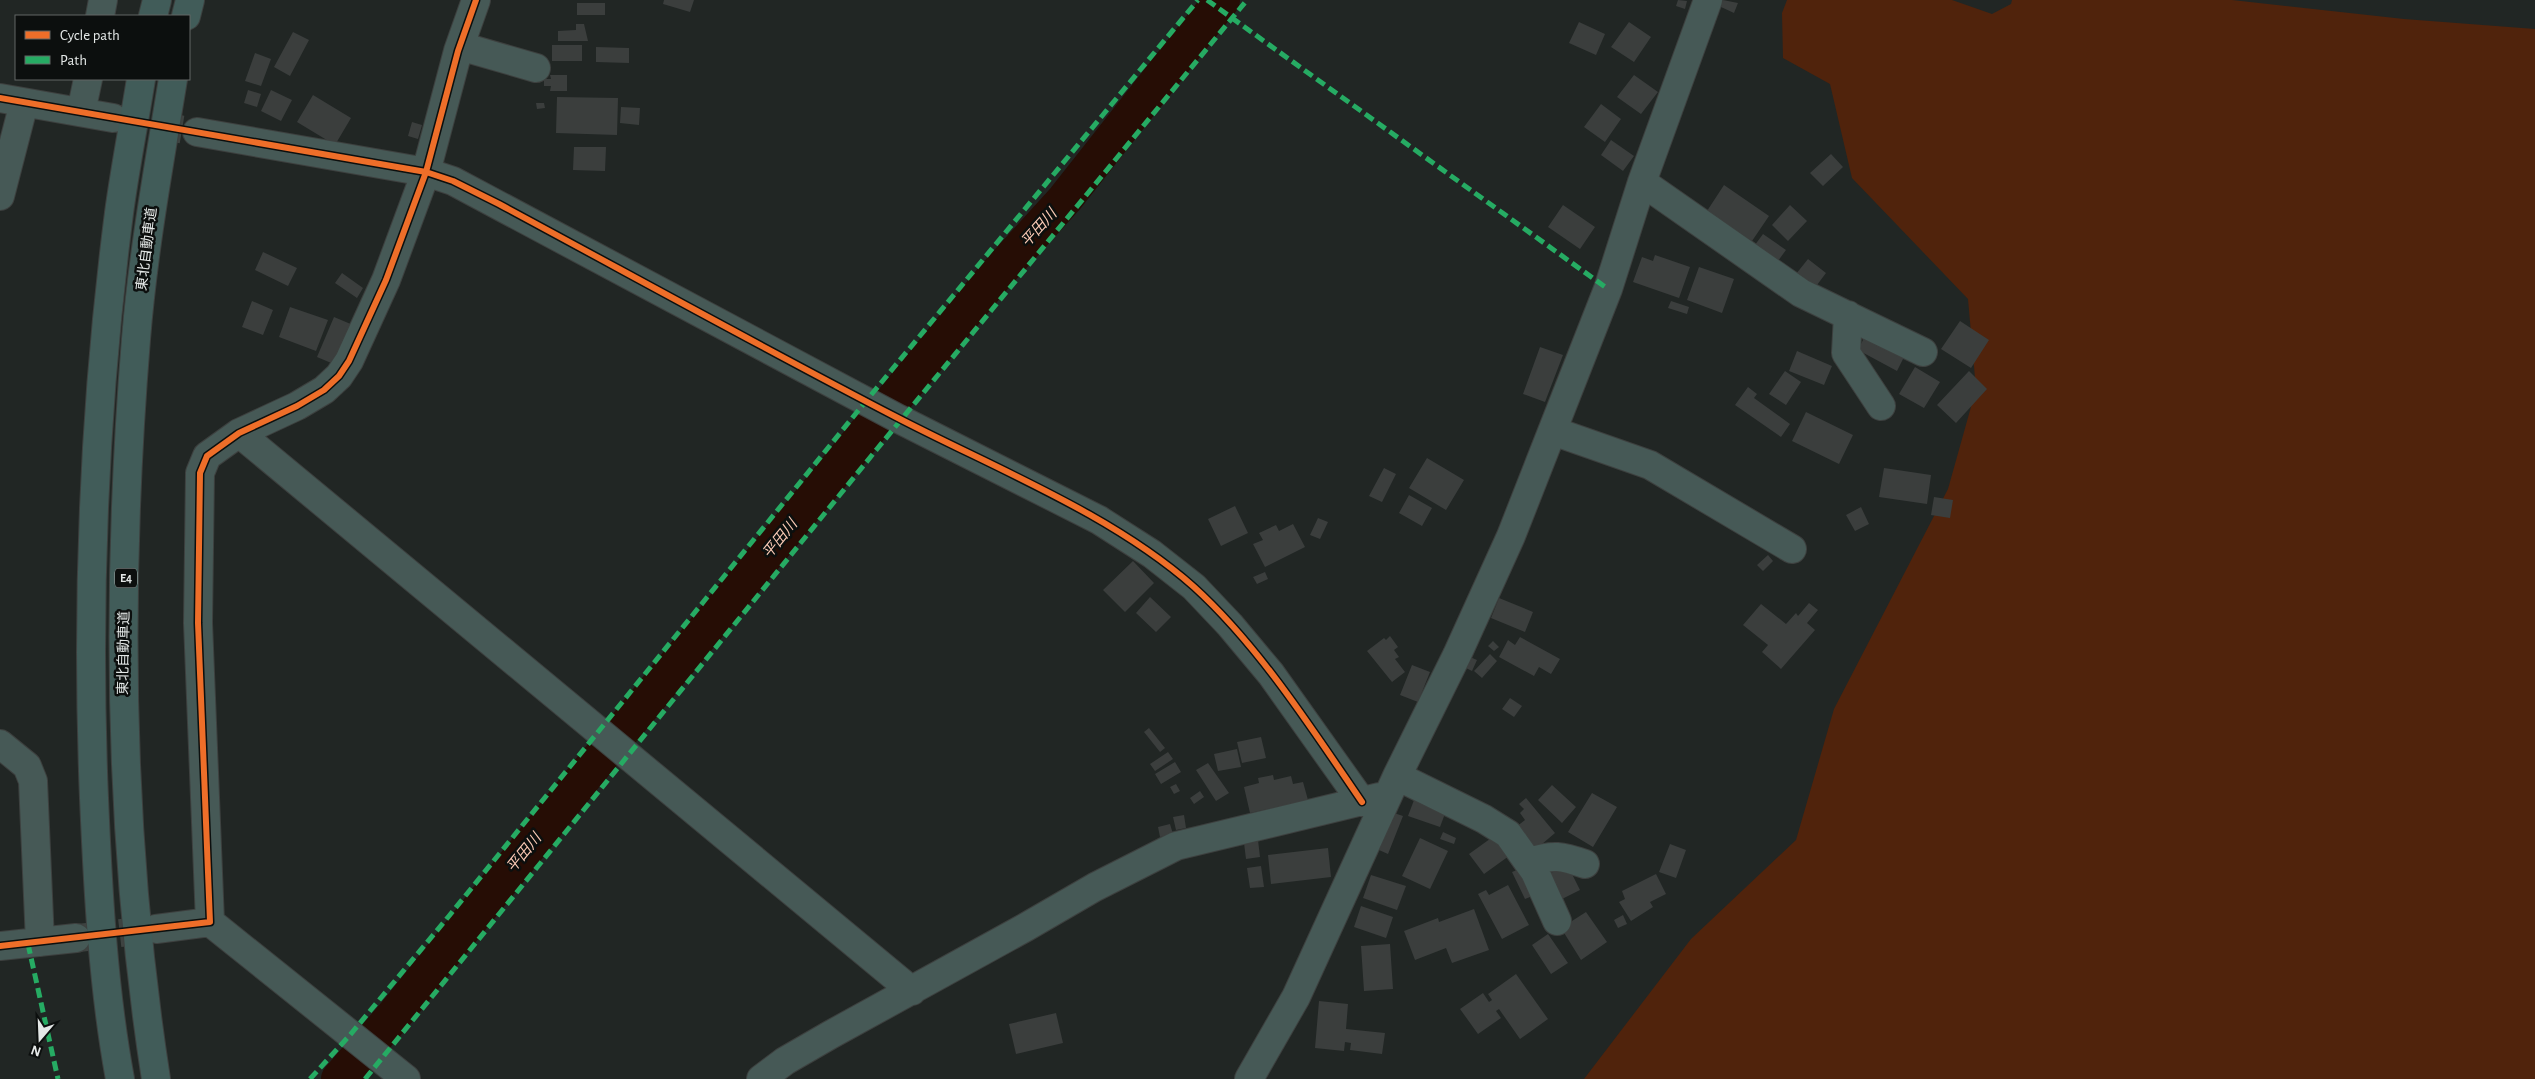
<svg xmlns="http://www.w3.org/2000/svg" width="2535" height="1079" font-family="'Alegreya Sans','Noto Sans JP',sans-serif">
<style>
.green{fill:#50230c}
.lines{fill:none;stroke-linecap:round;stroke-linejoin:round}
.river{stroke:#260d05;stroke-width:36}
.building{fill:#3b3e3d}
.minor-tunnel{stroke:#3e4341;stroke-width:28;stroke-dasharray:28 14;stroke-linecap:butt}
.minor-casing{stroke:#3d403f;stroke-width:30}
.highway-casing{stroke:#3d403f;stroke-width:30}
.minor{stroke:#465956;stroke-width:28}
.highway{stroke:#415c59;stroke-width:28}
.quiet{stroke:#26ab63;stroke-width:5;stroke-dasharray:10 5;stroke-linecap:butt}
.cycleway-casing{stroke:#0c0f0e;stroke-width:9}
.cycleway{stroke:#ee6e29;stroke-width:6}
.labels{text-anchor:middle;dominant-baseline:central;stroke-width:5;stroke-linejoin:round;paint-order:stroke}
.shield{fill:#0c0f0e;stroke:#a3a7a6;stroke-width:1}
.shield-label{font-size:12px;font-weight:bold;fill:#e4e8e7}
.street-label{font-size:14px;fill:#e4e8e7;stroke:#0c0f0e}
.water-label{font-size:15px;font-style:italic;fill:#fbcab5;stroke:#0c0f0e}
</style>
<rect width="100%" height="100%" fill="#212624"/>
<path class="green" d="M1787,0H1952L1992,14L2011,4L2012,0H2232L2404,19L2535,29V1079H1584L1691,939L1796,840L1834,709L1948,489L1976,389L1968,299L1852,178L1830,84L1783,58L1782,13Z"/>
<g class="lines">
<path class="river" d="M339,1079L397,1012L585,776L862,438L995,276L1065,199L1222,0"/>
</g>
<path class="building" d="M664,0H694L690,12L663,4Z
M1678,0L1687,1L1685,9L1676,6Z
M1723,0L1738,3L1734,13L1721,7Z
M577,3H605V15H577Z
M1579,22L1605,34L1596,55L1569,43Z
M1629,22L1651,37L1634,62L1611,47Z
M576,24H584L588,41H558V31L576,30Z
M293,32L309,40L290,76L274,67Z
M552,45H582V61H552Z
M596,47L629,48V63L596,62Z
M255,53L271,59L261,86L245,81Z
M550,75H567V91H550L551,86H544V79H551Z
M1634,75L1658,92L1641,114L1617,97Z
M248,90L261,94L257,107L244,103Z
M271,90L292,100L281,121L261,111Z
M313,95L351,118L335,145L297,122Z
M557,97L618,98L617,135L556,133Z
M536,103H544L545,108L537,109Z
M1601,104L1621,119L1605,142L1584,127Z
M621,107L640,108L639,125L620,123Z
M412,122L422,125L418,139L408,136Z
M1611,140L1634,156L1623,171L1601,155Z
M574,147H606L605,171L573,170Z
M1831,154L1843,167L1823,186L1810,173Z
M1724,185L1769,216L1752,241L1707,211Z
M1563,205L1595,227L1580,249L1548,227Z
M1790,205L1807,221L1788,241L1772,225Z
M1763,234L1786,250L1775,265L1752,249Z
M263,252L297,268L288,286L255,270Z
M1655,255L1690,267L1679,298L1633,282L1642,257L1653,261Z
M1808,259L1826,273L1814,289L1796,274Z
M1699,267L1734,279L1722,313L1687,300Z
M342,273L363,288L357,298L335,283Z
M252,301L273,310L263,335L242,327Z
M1671,301L1689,307L1687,314L1668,308Z
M290,307L328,320L316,351L279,337Z
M334,317L353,325L336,365L317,357Z
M1960,321L1989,340L1971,368L1941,349Z
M1866,334L1905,355L1897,371L1858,350Z
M1540,347L1563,355L1545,402L1523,394Z
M1797,351L1832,366L1824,385L1789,371Z
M1915,367L1940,382L1924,408L1899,394Z
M1785,371L1801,382L1786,405L1769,394Z
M1969,371L1987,389L1956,423L1937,405Z
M1748,387L1757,394L1754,398L1790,424L1781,437L1735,405Z
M1806,412L1853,435L1839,464L1792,441Z
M1427,458L1464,480L1446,510L1409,488Z
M1384,468L1396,474L1382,502L1369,496Z
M1884,468L1931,475L1927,504L1879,497Z
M1409,495L1432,508L1422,526L1399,513Z
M1934,497L1953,500L1950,518L1931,515Z
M1235,506L1248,533L1221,546L1208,519Z
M1861,507L1869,524L1855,531L1846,515Z
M1318,518L1328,522L1320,539L1310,535Z
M1293,524L1305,547L1265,567L1253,544L1263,540L1259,533L1276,525L1279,531Z
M1768,555L1773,561L1763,571L1757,565Z
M1133,561L1154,583L1125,612L1103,590Z
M1265,572L1268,579L1257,584L1253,577Z
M1150,597L1171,617L1156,632L1136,613Z
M1499,598L1533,612L1525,632L1491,618Z
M1809,603L1818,610L1807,623L1815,630L1781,669L1762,652L1768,645L1743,625L1761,604L1786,624L1796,613L1798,616Z
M1390,636L1398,647L1394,650L1399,657L1395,659L1405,672L1392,682L1367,651L1384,638L1386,640Z
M1520,637L1560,659L1551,674L1539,667L1534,676L1499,657L1508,640L1515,645Z
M1493,641L1499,647L1494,651L1488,646Z
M1490,654L1497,661L1482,678L1474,671Z
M1470,657L1477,660L1472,671L1466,668Z
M1412,665L1430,672L1418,702L1400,695Z
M1510,698L1522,706L1514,717L1502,709Z
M1149,728L1165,748L1160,752L1144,732Z
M1261,737L1266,758L1242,763L1237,742Z
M1237,749L1241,767L1218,771L1214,754Z
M1168,752L1173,759L1155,771L1150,764Z
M1175,762L1181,772L1161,784L1155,774Z
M1208,763L1229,793L1216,801L1196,770Z
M1273,775L1274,780L1291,776L1293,784L1303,782L1308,800L1250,813L1244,787L1259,783L1258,778Z
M1176,784L1180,791L1174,794L1170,787Z
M1552,785L1576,807L1562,823L1538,800Z
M1200,791L1204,797L1194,804L1190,798Z
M1592,793L1617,807L1593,847L1568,832Z
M1526,798L1555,833L1535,850L1516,827L1525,820L1520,813L1524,809L1519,804Z
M1414,800L1446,811L1440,827L1408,816Z
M1394,813L1403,816L1388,854L1379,850Z
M1184,815L1186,828L1176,830L1173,817Z
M1170,824L1173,834L1160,837L1158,827Z
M1443,832L1456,838L1454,844L1440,839Z
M1494,836L1509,856L1484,874L1469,854Z
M1420,838L1448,851L1430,889L1402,876Z
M1258,840L1260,857L1246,859L1244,843Z
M1670,844L1686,850L1676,878L1659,872Z
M1328,848L1331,877L1271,884L1268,855Z
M1567,864L1580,890L1562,899L1549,874Z
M1261,866L1264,887L1250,888L1247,868Z
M1522,868L1535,895L1525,899L1512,872Z
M1656,874L1666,894L1650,902L1653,907L1631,921L1619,902L1625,899L1622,891Z
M1371,875L1406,886L1397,910L1363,898Z
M1508,885L1529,925L1502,939L1478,894L1486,890L1489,895Z
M1361,906L1393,917L1386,938L1354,927Z
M1474,909L1489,950L1452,963L1446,948L1415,960L1404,931L1438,918L1439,922Z
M1586,912L1607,942L1581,960L1561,928Z
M1623,915L1627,924L1618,928L1614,920Z
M1548,934L1568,963L1551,974L1532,945Z
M1390,944L1393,989L1364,991L1361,946Z
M1516,974L1548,1019L1520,1039L1499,1009L1496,1011L1501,1018L1478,1034L1460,1009L1483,993L1489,1002L1492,1000L1488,994Z
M1319,1001L1348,1004L1346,1029L1385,1033L1382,1054L1350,1050L1351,1043L1345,1042L1344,1051L1315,1048Z
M1056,1013L1063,1043L1016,1054L1009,1024Z"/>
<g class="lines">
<path class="minor-tunnel" d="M113,118L197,132
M78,938L156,929"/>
<g class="minor-casing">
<path id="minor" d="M100,16L103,0
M460,46L536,68
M0,98L113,118
M81,112L88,79
M197,132L426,172L453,181L899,419L1099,520L1152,554L1194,587L1230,625L1271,674L1362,802
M1642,182L1801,293L1923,352
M0,196L24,103
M1848,315L1846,353L1881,406
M1553,431L1650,465L1792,549
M239,433L912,991
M0,744L27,766L33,781L40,942
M1397,776L1484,819L1508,834L1535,872L1557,921
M1529,862C1553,854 1562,856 1585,864
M210,922L406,1079
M156,929L210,922L198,623L200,473L207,456L239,433L297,406L324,390L339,376L349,361L386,280L426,172L458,51L476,0
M0,946L76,938
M761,1079L785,1061L830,1035L1026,927L1095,887L1176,846L1379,797
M1249,1079L1296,997L1397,776L1457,655L1511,536L1608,289L1642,182L1708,0"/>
</g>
<g class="highway-casing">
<path id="highway" d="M153,16L157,0
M186,16L190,0
M120,1079C103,987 98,891 94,798C86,602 94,407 119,213C125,168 134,123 141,79
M156,1079C118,835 116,585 136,339C143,252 159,165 173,79"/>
</g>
<use href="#minor" class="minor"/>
<use href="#highway" class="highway"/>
<path class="quiet" d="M1207,0L1608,289
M28,944L58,1079
M310,1079L350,1035L449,916L866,401L1198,0
M365,1079L877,449L1247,0"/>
<g class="cycleway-casing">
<path id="cycleway" d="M0,98L426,172L453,181L499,204C631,275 763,348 896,417C994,468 1112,514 1194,587C1259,646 1312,729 1362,802
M0,946L210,922L198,623L200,473L207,456L239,433L297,406L324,390L339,376L349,361L386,280L426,172L458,51L476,0"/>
</g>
<use href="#cycleway" class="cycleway"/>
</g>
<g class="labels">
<rect class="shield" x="115" y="568.5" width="22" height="19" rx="4"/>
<g class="shield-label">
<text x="126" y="578">E4</text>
</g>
<g class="street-label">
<text transform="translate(147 249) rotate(-83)">東北自動車道</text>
<text transform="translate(124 653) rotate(-89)">東北自動車道</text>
</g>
<g class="water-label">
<text transform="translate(1039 228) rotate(-48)">平田川</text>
<text transform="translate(780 539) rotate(-51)">平田川</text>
<text transform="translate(524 853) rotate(-51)">平田川</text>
</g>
</g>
<rect x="15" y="15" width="175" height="65" fill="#0c0f0e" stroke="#626665"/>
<rect x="25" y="31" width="25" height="8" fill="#ee6e29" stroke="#626665"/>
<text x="60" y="40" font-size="15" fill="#e4e8e7">Cycle path</text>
<rect x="25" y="56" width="25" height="8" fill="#26ab63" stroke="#626665"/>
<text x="60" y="65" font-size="15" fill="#e4e8e7">Path</text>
<g transform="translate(40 1039) rotate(199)" stroke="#0c0f0e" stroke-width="4" paint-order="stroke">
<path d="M0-4L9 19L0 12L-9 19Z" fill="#e4e8e7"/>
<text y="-8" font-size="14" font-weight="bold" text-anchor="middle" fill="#e4e8e7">N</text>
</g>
</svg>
